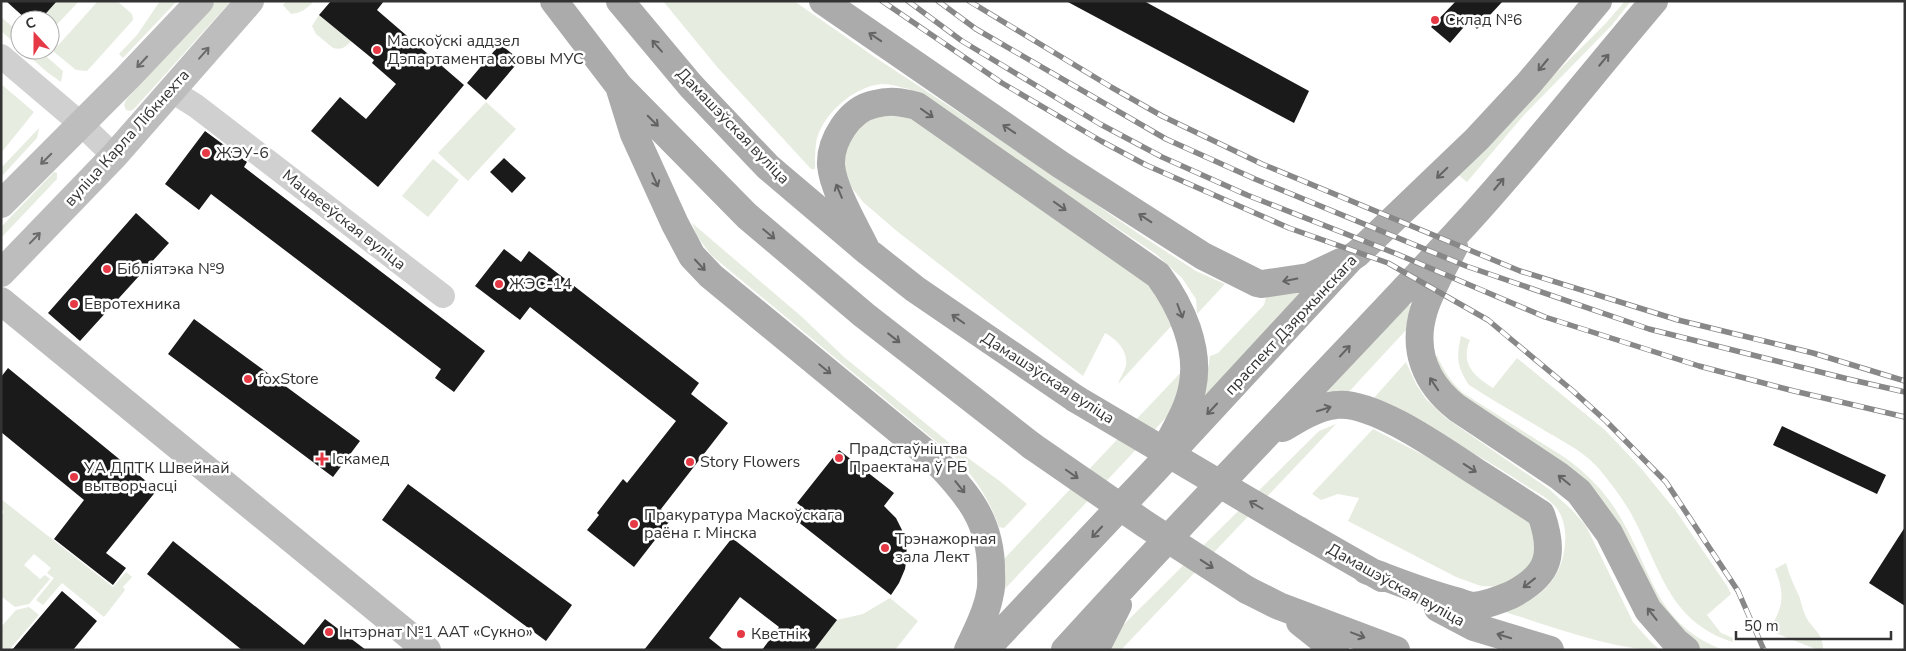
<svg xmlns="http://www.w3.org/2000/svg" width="1906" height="651" font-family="'Nunito Sans',sans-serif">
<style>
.green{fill:#e6ecdf}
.building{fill:#1a1a1a}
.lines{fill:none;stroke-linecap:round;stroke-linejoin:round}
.street{stroke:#d0d0d0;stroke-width:24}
.secondary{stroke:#bdbdbd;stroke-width:28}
.primary{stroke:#ababab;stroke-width:28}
.rail-casing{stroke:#888;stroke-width:5.5}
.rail{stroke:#fff;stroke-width:4;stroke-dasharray:11;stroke-linecap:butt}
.primary-bridge{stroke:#ababab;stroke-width:28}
.oneway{stroke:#636363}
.oneway2{stroke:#6a6a6a}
.poi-dot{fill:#e63946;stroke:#fff;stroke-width:2}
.labels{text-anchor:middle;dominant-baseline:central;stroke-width:5;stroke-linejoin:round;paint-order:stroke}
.poi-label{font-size:16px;fill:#333;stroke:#fff;text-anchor:start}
.street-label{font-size:16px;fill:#333;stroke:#fff}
</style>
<rect width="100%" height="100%" fill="#fff"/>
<path class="green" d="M57,1H79L50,32V20H40Z
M98,1H117L132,14L133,20L87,71L76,70L53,51Z
M160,1H177L123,58L119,54L137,35Z
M216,1H231L134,109L130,111L126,110L124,105L126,100Z
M286,1H314C307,9 301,13 291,14L283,5Z
M663,1H794L876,58L1036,163L1136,232L1196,271L1225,284L1197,314L1196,299L1182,278L1156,254L909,89C900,87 891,84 882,84C855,86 825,112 817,138C815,147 815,159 815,169H811L718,68Z
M1625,1H1631L1612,25L1524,115L1467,182L1456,173L1606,23Z
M319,15L351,41C345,48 341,50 333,48L316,34L312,26Z
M1,17L20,33V48L1,31Z
M22,50H39L63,71L61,82L47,72Z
M1,84L34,112L1,153Z
M486,102L516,129L468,181L438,153Z
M892,114L914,119L1152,283L1174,323L1118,384C1120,378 1125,371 1126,365C1128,350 1116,339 1105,333L1083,376L898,232L863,202L845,179L842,148L861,120Z
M39,128L37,138L1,177V168Z
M433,159L459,180L428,217L402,196Z
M54,172L57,173V179L1,238V227Z
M692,223L802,317L844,357L968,458L1001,482L1027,504L1004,528L999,527C989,499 976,479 956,458L711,255L697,236Z
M1304,291L1204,397L1210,356L1218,353L1264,305L1266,297Z
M1407,304L1411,306L1406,330L1345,396L1316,402Z
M1461,336L1470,340C1460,364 1474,376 1493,388L1517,358L1605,430L1640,467L1676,511L1727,586L1731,594L1707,615L1721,633L1733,638V642C1672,623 1662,574 1636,523C1627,504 1613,486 1600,470C1586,453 1566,443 1547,432C1521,416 1495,402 1469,385C1457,367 1456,358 1461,336Z
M1437,356C1444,371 1451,382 1463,393L1564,457C1584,471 1604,490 1617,512C1653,569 1652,623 1724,650H1702L1694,646L1666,620L1625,546L1469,408L1428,357Z
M1406,362L1416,384L1426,399L1446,418L1549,489L1572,510L1586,526L1633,622L1651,642L1660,650C1612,650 1552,626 1505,612C1533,601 1555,588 1563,557C1567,539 1567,518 1553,504C1545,496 1534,491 1525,485C1476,452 1424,427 1373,399Z
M1186,367L1177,406L1002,592L1003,560Z
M1336,424L1121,650H1101L1107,641L1319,431Z
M1373,429L1435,461L1532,518L1539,542L1531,568L1503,587L1481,586L1456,577L1348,521L1359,498L1338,494L1321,500L1312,494Z
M1,499L113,587L126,572L132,577L123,587L125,590L104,617L62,583L43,605L36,600L54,578L47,573L51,568L34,554L24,565L40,579L45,575L50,579L29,604L15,607L1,596V515L4,512L1,509Z
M1786,563C1789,575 1794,585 1799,596C1802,604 1803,612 1807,619C1814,630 1824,635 1823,650H1818L1768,630C1784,608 1785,594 1775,569Z
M890,598L918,621L895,650H814L837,620L863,614Z
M29,607L39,615L9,650H1V627L16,610Z"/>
<path class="building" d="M6,1H57L40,20H27Z
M331,1H384L377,10L464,85L378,187L311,131L340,97L366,119L396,84L372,63L374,60L319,15Z
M1066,1H1144L1309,91L1294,123Z
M1456,1H1503L1477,29L1469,21L1450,43L1431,27Z
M500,44L520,60L486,100L467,83Z
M205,131L247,162L244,167L485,351L454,392L435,378L441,369L211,194L199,210L165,184Z
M504,158L526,178L512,193L490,172Z
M136,213L169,243L80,341L48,313Z
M504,249L521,262L529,251L699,383L691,394L728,423L661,509L672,518L634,567L587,530L599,515L597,513L623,479L627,483L676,421L530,307L520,320L475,286Z
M194,319L360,441L333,477L168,354Z
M8,368L157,490L106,553L126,568L113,585L54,539L84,500L1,432V377Z
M1782,426L1886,475L1877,494L1773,445Z
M839,450L894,493L884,506L896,518L902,530L906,542L907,556L905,569L899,583L891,595L797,521L806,510L797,503Z
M408,484L572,605L546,641L382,520Z
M1905,527V606L1869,583Z
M732,538L837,620L814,650H762L779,627L740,597L709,638L724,650H644Z
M173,541L304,645L325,619L366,650H242L147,574Z
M62,591L97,621L73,650H12Z"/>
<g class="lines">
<path class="street" d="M1,56L81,124L114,156
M172,91L196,106L443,296"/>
<path class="secondary" d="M1,204L128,77L200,1
M1,273L114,156L250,1
M1,301L427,650"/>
<path class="primary" d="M554,1L619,86L747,216L864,315L1032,446
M620,1L691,86L768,167L867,251L915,289L1076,399
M823,1L1061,165L1203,256L1257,283L1262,284L1309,277L1341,262
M619,86L634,134L675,224L692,256L711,276L936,461C968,494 991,522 991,570C991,578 992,586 990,593C987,613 976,632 968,650
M1454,247C1444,267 1431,288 1424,310C1412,349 1425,383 1457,408L1559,476L1579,492L1609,533L1648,610L1675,641L1686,650
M867,251C856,228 833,190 831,165C830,141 849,109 875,104C890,100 902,102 917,106L1158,275C1181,306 1201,349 1192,389C1188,408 1178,425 1169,442
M1283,428C1299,418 1317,407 1336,405C1373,400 1445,452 1476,472C1498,486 1520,500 1541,514C1555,554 1550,575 1511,595C1499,600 1487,605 1474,606C1469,606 1462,603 1456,601C1425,593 1396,581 1366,570
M1298,530L1382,578
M1247,590L1279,606L1396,650
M1438,608L1474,627L1550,650
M1300,622L1335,650
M985,650L1154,471L1351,258L1358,253L1477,139L1529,83L1598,1
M1065,650C1196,505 1334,367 1466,223C1531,152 1591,75 1654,1
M1095,650L1118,605"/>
<g class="rail-casing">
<path id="rail" d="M882,1L1002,83L1101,141L1146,165L1289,228L1388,263L1488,320L1573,391L1606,421L1666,482L1738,591L1764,650
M908,1L962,41L1100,124L1162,157L1247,195L1397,254L1545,317L1699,366L1794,391L1905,417
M938,1L976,29L1166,139L1255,179L1466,266L1649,329L1848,379L1905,392
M969,1L1111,87L1162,116L1262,164L1520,271L1678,320L1813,353L1905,381"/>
</g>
<use href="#rail" class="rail"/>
<path class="primary-bridge" d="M1076,399L1298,530
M1032,446L1145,524L1247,590"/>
</g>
<defs><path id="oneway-shaft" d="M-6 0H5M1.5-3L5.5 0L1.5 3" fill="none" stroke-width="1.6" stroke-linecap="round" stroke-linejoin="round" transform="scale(1.25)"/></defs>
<g class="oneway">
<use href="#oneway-shaft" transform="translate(875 37) rotate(-146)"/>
<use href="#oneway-shaft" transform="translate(657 46) rotate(-131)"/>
<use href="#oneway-shaft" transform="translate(1604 60) rotate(-50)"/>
<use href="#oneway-shaft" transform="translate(1543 65) rotate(130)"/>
<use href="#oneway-shaft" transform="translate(927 113) rotate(35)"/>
<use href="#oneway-shaft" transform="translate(653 121) rotate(45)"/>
<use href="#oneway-shaft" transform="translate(1009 129) rotate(-146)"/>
<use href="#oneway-shaft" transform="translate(1442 173) rotate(136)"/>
<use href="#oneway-shaft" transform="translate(655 180) rotate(66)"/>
<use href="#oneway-shaft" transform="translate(1499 184) rotate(-50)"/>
<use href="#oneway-shaft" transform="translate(839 191) rotate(-113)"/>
<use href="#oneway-shaft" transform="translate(1060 206) rotate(35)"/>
<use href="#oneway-shaft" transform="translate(1145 218) rotate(-147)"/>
<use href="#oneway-shaft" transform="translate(769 234) rotate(40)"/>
<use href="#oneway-shaft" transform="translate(700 265) rotate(47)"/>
<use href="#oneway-shaft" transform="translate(1290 280) rotate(169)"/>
<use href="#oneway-shaft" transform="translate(1180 311) rotate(69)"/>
<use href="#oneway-shaft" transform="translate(958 319) rotate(-145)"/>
<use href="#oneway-shaft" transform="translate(894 338) rotate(38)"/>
<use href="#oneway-shaft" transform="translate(1345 351) rotate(-47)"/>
<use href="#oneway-shaft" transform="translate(825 369) rotate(39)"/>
<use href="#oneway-shaft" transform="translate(1434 384) rotate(-124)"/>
<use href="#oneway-shaft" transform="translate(1212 409) rotate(133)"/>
<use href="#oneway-shaft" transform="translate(1324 409) rotate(-17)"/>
<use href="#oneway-shaft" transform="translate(1470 468) rotate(33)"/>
<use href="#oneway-shaft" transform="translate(1072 474) rotate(35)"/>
<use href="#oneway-shaft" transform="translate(1564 480) rotate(-141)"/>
<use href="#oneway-shaft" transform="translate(960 487) rotate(51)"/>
<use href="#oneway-shaft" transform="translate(1256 505) rotate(-150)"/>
<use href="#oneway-shaft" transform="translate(1097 532) rotate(133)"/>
<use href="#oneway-shaft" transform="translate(1207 564) rotate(33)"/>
<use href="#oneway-shaft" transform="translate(1529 583) rotate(142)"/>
<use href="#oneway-shaft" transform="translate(1652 614) rotate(-128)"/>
<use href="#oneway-shaft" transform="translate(1358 635) rotate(21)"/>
<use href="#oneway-shaft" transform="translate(1504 636) rotate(-163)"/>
</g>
<g class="oneway2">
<use href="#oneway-shaft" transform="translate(204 53) rotate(-49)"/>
<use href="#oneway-shaft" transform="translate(142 62) rotate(133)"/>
<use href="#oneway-shaft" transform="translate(46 159) rotate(135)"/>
<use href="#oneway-shaft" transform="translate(35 238) rotate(-46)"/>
</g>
<g class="poi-dot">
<circle cx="1435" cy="20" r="5"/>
<circle cx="377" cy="50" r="5"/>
<circle cx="206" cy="153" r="5"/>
<circle cx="107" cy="269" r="5"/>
<circle cx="499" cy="284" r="5"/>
<circle cx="74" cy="304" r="5"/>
<circle cx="248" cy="379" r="5"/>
<circle cx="839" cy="458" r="5"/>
<path d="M319.5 451.5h5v5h5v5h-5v5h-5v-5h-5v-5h5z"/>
<circle cx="690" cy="462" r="5"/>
<circle cx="74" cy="477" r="5"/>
<circle cx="634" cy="524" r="5"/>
<circle cx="885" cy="548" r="5"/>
<circle cx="329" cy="632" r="5"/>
<circle cx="741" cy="634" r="5"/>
</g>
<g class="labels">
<g class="poi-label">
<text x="1445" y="20">Склад №6</text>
<text x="387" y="41">Маскоўскі аддзел<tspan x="387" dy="18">Дэпартамента аховы МУС</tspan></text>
<text x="216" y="153">ЖЭУ-6</text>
<text x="117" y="269">Бібліятэка №9</text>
<text x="509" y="284">ЖЭС-14</text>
<text x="84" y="304">Евротехника</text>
<text x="258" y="379">foxStore</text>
<text x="849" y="449">Прадстаўніцтва<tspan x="849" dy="18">Праектана ў РБ</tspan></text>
<text x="332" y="459">Іскамед</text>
<text x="700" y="462">Story Flowers</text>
<text x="84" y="468">УА ДПТК Швейнай<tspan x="84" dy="18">вытворчасці</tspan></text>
<text x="644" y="515">Пракуратура Маскоўскага<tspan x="644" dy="18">раёна г. Мінска</tspan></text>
<text x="895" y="539">Трэнажорная<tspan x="895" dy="18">зала Лект</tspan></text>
<text x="339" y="632">Інтэрнат №1 ААТ «Сукно»</text>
<text x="751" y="634">Кветнік</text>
</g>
<g class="street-label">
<text transform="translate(733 126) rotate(46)">Дамашэўская вуліца</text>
<text transform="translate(127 138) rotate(-48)">вуліца Карла Лібкнехта</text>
<text transform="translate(344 220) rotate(38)">Мацвееўская вуліца</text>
<text transform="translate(1291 325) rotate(-47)">праспект Дзяржынскага</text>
<text transform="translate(1048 378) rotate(33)">Дамашэўская вуліца</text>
<text transform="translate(1396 585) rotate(29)">Дамашэўская вуліца</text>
</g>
</g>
<rect width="1906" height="651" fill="none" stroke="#333333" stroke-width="5"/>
<g transform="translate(35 35) rotate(339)"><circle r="24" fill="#ffffff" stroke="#adadad"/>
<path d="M0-4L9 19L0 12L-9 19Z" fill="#e63946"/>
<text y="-8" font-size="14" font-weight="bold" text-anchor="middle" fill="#333333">С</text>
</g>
<path d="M1736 631v8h155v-8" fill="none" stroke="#333333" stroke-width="2.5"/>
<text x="1744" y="631" font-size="15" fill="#333333" stroke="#ffffff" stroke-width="4" paint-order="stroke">50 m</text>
</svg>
